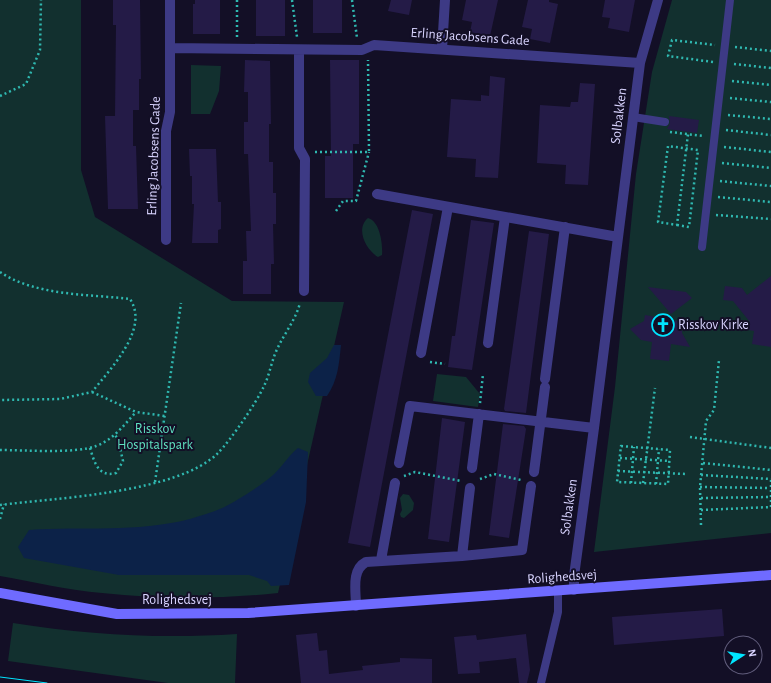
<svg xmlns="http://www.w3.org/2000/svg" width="771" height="683" font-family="'Alegreya Sans',sans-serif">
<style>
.green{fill:#12302f}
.water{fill:#0c2248}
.building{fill:#241b47}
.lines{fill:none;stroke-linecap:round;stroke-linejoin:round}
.path{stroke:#2fb8b0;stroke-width:2.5;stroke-dasharray:2 3;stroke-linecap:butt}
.lane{stroke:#3d3a85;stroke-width:8}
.street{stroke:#3d3a85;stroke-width:10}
.secondary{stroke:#6f6bff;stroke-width:10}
.tram{stroke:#00e5ff;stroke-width:1}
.labels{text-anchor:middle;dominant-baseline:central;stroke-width:4;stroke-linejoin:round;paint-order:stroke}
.street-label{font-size:14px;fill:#d9d4ff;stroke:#130f26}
.poi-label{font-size:14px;fill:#d9d4ff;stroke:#130f26;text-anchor:start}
.park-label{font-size:14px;fill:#5fe0c0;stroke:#130f26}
</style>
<rect width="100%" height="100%" fill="#130f26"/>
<path class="green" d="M0,0H81V170L95,217L232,301L344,302L278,593C220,599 160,599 102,593C68,590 34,582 0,576Z
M672,0H771V533L594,552L615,387L636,174L652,72Z
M191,65L221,66L219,91L210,114H191Z
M368,218C380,221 383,245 382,255L378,257C366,250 355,229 368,218Z
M437,374L466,377L480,394L478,407L433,401Z
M403,494L409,495L414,503L413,510L404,518L401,517L400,514L402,510L400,498Z
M13,623C89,635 161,639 237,634L235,683H168L8,661Z"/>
<path class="water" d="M334,345H341C339,364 338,380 327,396H316L308,382L310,373L327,358Z
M298,448L308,452L306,502L289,585L271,586L267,581L249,575H119L24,558L18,547L29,530C84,526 135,533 190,519C203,515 218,511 230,504C244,496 267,482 277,471C285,463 289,455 298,448Z"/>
<path class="building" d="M113,0H140L141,79H139V110H133V146H136L138,209H108L105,116H115L116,25H113Z
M195,0H220V34H193V4H195Z
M256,0H285V36H256Z
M313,0H342V33H313Z
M391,0H412L409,15L388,11Z
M466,0H498L490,36L470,32L472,22L462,20Z
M528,0H549V2L558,4L550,43L530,39L532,29L522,27Z
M605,0H635L629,32L608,28L610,18L602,17Z
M245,60L270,61L271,124H269V162H273V193H276V224H273L274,264H271V294H243V261H247L246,231H251L248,154H244V122H248V92H244Z
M330,60H359V144H353V198H325V156H331Z
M490,76L505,78L498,178L475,177L476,159L447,157L451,99L481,101V95L489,96Z
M580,83L595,84L588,185L565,184L566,165L537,163L540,105L570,107L571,102H578Z
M669,116L699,120L697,133L667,129L670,123Z
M189,149H216L218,202H221V229L218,230V243H192L194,204H192V176H190Z
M412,210L433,214L370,547L348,543Z
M471,220L494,223L472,370L448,367L452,336H455Z
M529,231L549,234L526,413L505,411L504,409Z
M771,276V347L752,344L754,331L748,330L750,322L733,301L723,300L725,286L742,288L747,295Z
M648,287L686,292L692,298L671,314Z
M645,315L683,322L682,333L690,347L671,344L669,361L650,359L652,342L641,340L630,329L644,321Z
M442,418L465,422L449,542L428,539Z
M503,424L524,426L526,429L509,538L489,535Z
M722,609L724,636L614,645L612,617Z
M317,633L319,651L327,650L329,674L363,670L362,666L400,662V658L432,659V683H301L296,635Z
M526,634L530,670L527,683H519L516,658L479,662L480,673L458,674L454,637L476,635L477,640Z"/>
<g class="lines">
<path class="path" d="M237,0V37
M292,0L297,37
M352,0L357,38
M735,47L771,51
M713,62L668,56L672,40L715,45
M734,64L771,68
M732,81L771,85
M0,96L26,84L40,50L41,0
M730,98L771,102
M728,115L771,119
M726,130L771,135
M670,132L703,136
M724,147L771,152
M315,152H369L368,60
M722,163L771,168
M720,181L771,186
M718,197L771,202
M336,211L343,201H356L369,152
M716,215L771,219
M677,225L689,227L698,150L668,146L658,222L677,225L688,134
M0,272C36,296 88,294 130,299C150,329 110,369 92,392L60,399L0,400
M430,362L445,364
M92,392L136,412L165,416
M480,403L483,374
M690,437L771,448
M621,446L670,450L668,484L617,482Z
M90,448C94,461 98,478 116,473L123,461L118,439L115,435
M0,450C25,450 75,454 96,446C113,440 124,425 136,412
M620,458L670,461
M703,463L771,470
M618,471L686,474
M701,475L771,479
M404,476L415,472L461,481
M480,479L494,474L521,480
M771,480V509
M155,482L181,303
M631,483L634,447
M643,483L655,388
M656,484L659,449
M700,487L770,488
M701,498L770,497
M0,505C56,498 178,493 218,453C230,441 257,402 264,386C269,376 271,364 275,354C282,336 295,322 300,303
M701,510L771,507
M0,519L4,504
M701,525L700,487L706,421L714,410L719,360"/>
<path class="lane" d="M633,117L665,122
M702,247L730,0
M541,683L558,612V592"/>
<path class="street" d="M170,0V48L362,50L374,45L640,63
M442,49L445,0
M299,50V148L305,159L304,291
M377,194L618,237
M166,240V131L170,112V48
M488,343L505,217
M421,353L448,207
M545,379L565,227
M399,463L410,406L594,428
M472,468L479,414
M534,472L545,387
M462,556L522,550L531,486
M381,560L395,483
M574,590V576L594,428L640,63L658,0
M356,606C356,591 351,570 366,562L462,556L470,488"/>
<path class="secondary" d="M0,593L117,614L248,613L771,575"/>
<path class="tram" d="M0,677L47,683"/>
</g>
<defs>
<g id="church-ring" transform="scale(1.15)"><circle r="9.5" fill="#130f26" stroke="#00e5ff" stroke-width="1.5"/><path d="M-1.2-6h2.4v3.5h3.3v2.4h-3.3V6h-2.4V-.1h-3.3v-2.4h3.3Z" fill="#00e5ff"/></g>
</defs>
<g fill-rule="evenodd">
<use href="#church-ring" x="663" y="325"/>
</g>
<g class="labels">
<g class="street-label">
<text transform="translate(470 37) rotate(4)">Erling Jacobsens Gade</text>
<text transform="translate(619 116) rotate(-83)">Solbakken</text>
<text transform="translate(154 156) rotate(-88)">Erling Jacobsens Gade</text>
<text transform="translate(569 507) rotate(-82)">Solbakken</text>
<text transform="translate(562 577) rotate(-4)">Rolighedsvej</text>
<text x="177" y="600">Rolighedsvej</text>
</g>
<g class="poi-label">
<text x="678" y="325">Risskov Kirke</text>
</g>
<g class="park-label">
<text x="155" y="429">Risskov<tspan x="155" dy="16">Hospitalspark</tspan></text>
</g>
</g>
<g transform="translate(743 655) rotate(78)"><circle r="19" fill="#130f26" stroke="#625e7d"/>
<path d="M0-3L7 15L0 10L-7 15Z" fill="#00e5ff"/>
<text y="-6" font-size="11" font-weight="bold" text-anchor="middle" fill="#d9d4ff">N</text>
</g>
</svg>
